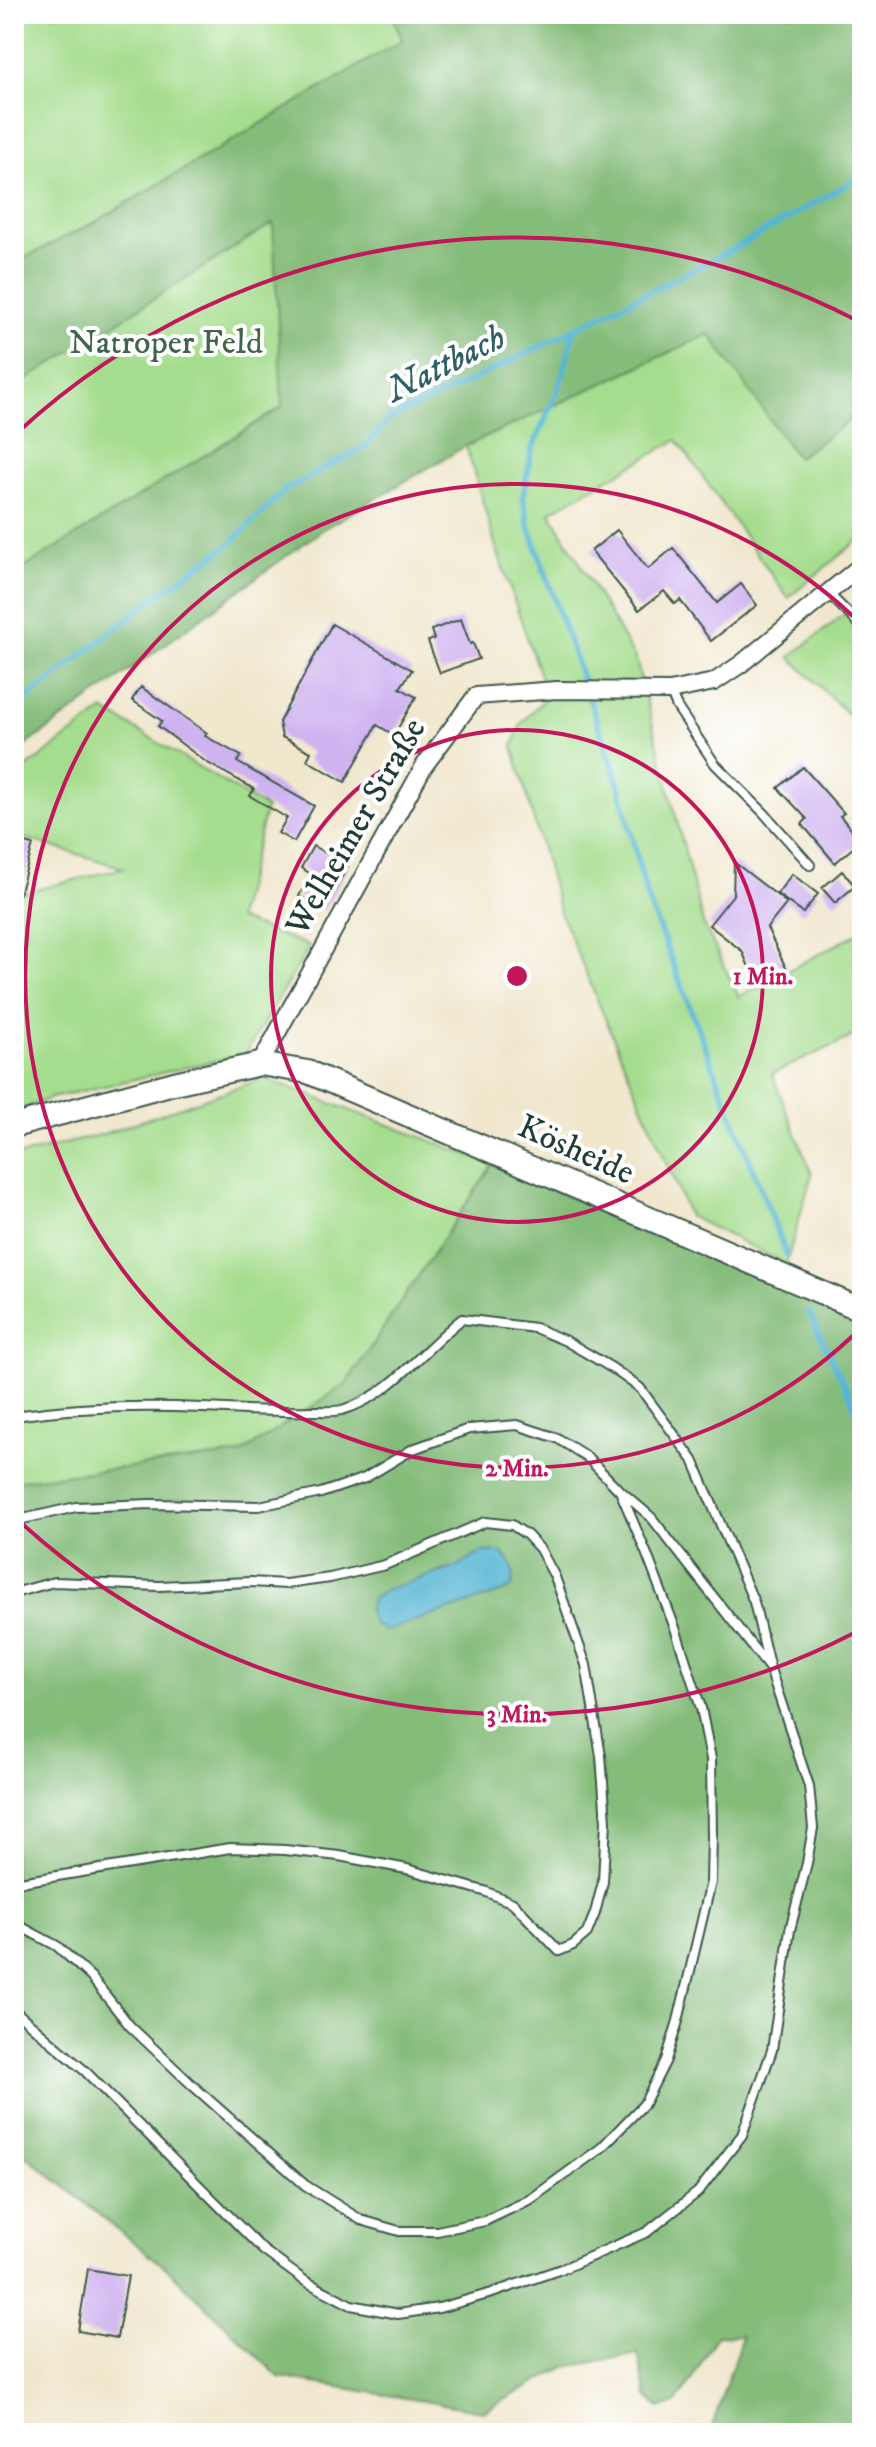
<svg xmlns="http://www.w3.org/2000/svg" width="876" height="2447" font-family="'IM FELL DW Pica',serif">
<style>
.green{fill:#a5dd8e;stroke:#628d61;stroke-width:2}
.forest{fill:#84bc79;stroke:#527c56;stroke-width:2}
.water{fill:#54b5d3;stroke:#3a7984;stroke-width:2}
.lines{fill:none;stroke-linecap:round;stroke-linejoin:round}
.stream{stroke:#54b5d3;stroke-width:6}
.building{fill:#cfb3f0}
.service-casing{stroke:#3e564b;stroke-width:12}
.minor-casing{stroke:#3e564b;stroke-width:20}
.tertiary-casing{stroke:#3e564b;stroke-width:26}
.service{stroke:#fff;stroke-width:8}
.minor{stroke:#fff;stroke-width:16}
.tertiary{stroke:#fff;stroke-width:22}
.ring{fill:none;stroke:#c2185b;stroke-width:4}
.labels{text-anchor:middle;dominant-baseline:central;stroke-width:8;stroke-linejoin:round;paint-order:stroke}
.park-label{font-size:34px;fill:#40654a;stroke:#fff}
.street-label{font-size:34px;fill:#1f3d34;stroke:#fff}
.water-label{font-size:36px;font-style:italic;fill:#2f6164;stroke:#fff}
.centre{fill:#c2185b;stroke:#fff;stroke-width:4}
.ring-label{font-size:24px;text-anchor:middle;font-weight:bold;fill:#c2185b;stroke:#fff;stroke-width:8;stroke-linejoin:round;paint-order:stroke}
</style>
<rect width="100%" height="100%" fill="#fff"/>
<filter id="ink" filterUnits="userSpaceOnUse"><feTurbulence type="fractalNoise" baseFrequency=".0125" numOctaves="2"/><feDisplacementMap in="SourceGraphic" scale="16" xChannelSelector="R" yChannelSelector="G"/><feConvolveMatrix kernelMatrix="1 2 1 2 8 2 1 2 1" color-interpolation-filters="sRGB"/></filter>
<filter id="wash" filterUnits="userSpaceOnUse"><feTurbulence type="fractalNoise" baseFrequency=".006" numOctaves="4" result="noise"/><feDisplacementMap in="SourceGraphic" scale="32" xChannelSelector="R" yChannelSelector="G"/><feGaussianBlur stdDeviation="1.8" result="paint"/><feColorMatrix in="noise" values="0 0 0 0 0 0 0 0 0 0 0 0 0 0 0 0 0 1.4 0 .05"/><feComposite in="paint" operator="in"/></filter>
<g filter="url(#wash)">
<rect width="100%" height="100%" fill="#f0e7cd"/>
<path class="green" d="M14,14H392L397,26L413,14H862L14,664Z
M709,334L859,372L862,371V537L788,598L677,440L550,512L636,660L703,923L739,997L862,931V1032L772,1074L812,1174L786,1264L689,1216L560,912L513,746L521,724L547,696L497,550L466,446Z
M851,609L862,620V728L790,657Z
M104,710L266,808L237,919L310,946L245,1054L51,1098L14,1112V895L123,868L14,835V777Z
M264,1078L493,1164L346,1384L240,1454L14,1481V1157L103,1134Z"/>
<path class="forest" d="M392,14H862V371L859,373L849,421L797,458L709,334L466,446L325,528L14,754V574L282,407L273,223L14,388V263L95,222L402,40Z
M493,1164L862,1323V2433H710L742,2336L717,2335L692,2379L675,2404L659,2408L647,2397L638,2354L566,2367L483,2411L279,2377L170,2271L14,2146V1481L240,1454L346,1384Z"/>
<path class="water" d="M482,1552H501C512,1563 517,1571 512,1587L503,1592L385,1631L374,1624L368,1611L372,1599L385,1590L459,1566Z"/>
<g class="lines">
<path class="stream" d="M575,328L558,391L532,449L523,498L529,526L619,785L647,897L786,1254
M14,709L159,594L230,544L285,490L366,446L389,419L477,378L730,251L862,176
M809,1313L850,1396L862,1426"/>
</g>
<g id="blocks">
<path class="building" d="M617,530L648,569L673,548L717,603L741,584L757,605L711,641L680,600L675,604L664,591L639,610L591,551Z
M461,619L470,644L473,643L479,659L440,673L428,641L434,639L431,630Z
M332,624L412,670L400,688L416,697L394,735L377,725L345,782L307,760L311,752L282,737L279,722Z
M141,687L207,733L205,736L241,756L237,762L314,806L294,842L278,833L287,818L250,796L254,789L206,762L158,726L162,721L132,700Z
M803,767L844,813L840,816L861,841L835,863L802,824L807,819L778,788Z
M14,840L33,845L19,895L14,894Z
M313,846L348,866L324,910L299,896L311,874L301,868Z
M734,862L787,903L767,928L787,970L757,985L742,951L709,925L733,895Z
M842,871L855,886L835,903L822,888Z
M792,874L818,894L803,913L777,894Z
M88,2269L128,2276L117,2338L78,2331Z"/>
</g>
</g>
<g filter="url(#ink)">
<use href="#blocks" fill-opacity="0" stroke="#3e564b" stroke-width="2"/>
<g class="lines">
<g class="service-casing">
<path id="service" d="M828,593L862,627
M670,691L677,707L715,764L764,813L810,865
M14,1416C76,1407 139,1405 202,1408C239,1410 275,1412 312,1411C321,1411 333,1412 342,1410C391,1396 423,1349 462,1319L535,1328L566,1341L612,1368L640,1388L693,1460L754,1602L769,1665
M14,1521L76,1507L150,1504L259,1506L321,1493L365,1478L413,1449L469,1429L517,1425L557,1438L587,1457L620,1491L646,1552L675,1628L701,1708L711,1759L712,1836L711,1882L678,2021L666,2060L644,2104L601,2148L531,2199L485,2221L437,2231H399L361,2220L305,2185L191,2084L130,2026L91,1977L57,1946L14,1923
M14,1593L54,1582L159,1586L250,1582L286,1584L330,1578L385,1565L485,1522L512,1525L527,1535L540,1549L555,1577L586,1665L601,1756L606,1821L603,1882L595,1913L587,1933L573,1945L559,1951L513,1903L484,1891L407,1869L339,1856L285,1850L230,1848L14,1883
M14,2010L85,2071L263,2250L305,2281L351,2305L398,2314L439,2308L492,2293L567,2267L647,2232L698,2192L742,2135L772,2050L790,1930L807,1863L813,1828L809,1786L770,1669L651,1517L622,1492"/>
</g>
<g class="minor-casing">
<path id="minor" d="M260,1064L424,766L476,696L557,690L670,691L714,682L741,664L862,565"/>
</g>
<g class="tertiary-casing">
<path id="tertiary" d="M14,1126L174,1083L260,1064L308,1072L862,1310"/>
</g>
<use href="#service" class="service"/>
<use href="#minor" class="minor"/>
<use href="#tertiary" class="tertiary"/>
</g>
</g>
<g class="ring">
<circle cx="517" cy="976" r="246"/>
<path d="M862 1327A492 492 0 1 1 862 625"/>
<path d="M858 1631A738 738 0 0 1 18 1520M18 432A738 738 0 0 1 858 321"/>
</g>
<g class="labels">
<g class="park-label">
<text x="166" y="343">Natroper Feld</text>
</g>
<g class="street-label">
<text transform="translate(356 827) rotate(-60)">Welheimer Straße</text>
<text transform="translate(576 1150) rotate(24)">Kösheide</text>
</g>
<g class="water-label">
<text transform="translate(446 364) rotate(-27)">Nattbach</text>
</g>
</g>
<circle cx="517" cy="976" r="12" class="centre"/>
<g class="ring-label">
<text x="763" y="984">1 Min.</text>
<text x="517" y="1476">2 Min.</text>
<text x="517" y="1722">3 Min.</text>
</g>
<rect width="876" height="2447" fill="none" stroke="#fff" stroke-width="48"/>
</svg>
